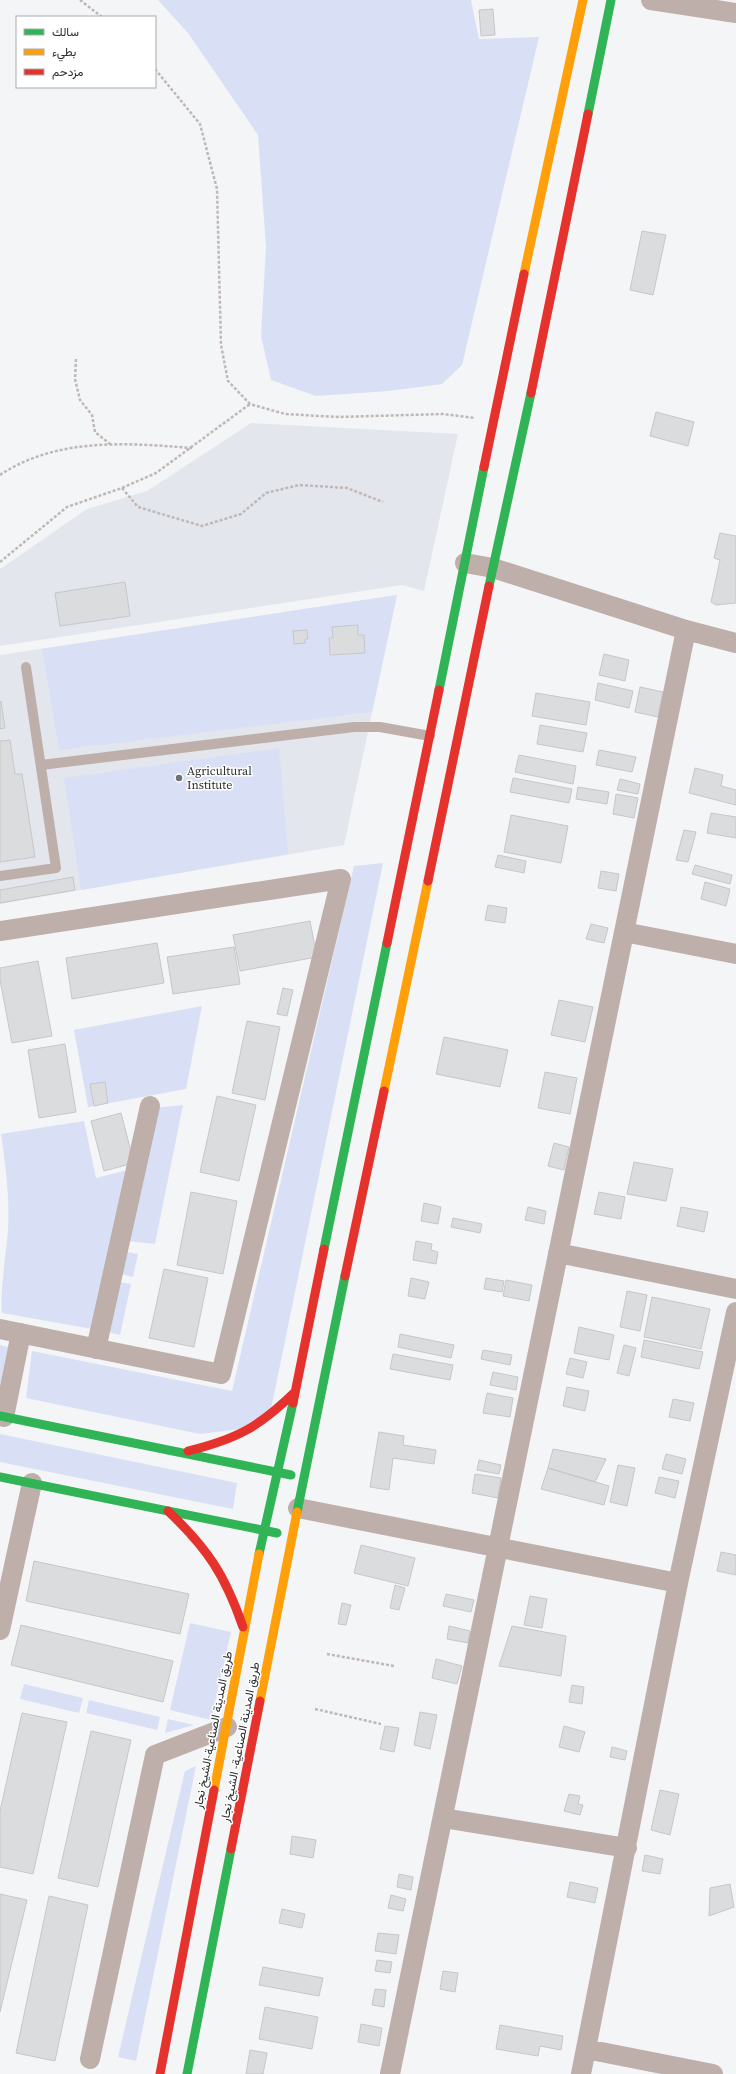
<svg xmlns="http://www.w3.org/2000/svg" width="736" height="2074" font-family="'Source Serif 4',Vazirmatn,serif">
<style>
.built{fill:#e4e6ee}
.green{fill:#d9e0f6}
.building{fill:#dbdcde;stroke:#c6c7c9}
.lines{fill:none;stroke-linecap:round;stroke-linejoin:round}
.path{stroke:#c0b8b6;stroke-width:2.5;stroke-dasharray:3 2;stroke-linecap:butt}
.lane{stroke:#bfafaa;stroke-width:10}
.street{stroke:#bfafaa;stroke-width:20}
.fast{stroke:#30b455;stroke-width:9}
.slow{stroke:#ff9f0a;stroke-width:9}
.jam{stroke:#e5322d;stroke-width:9}
.poi-dot{fill:#717274;stroke:#fff;stroke-width:1.5}
.labels{text-anchor:middle;dominant-baseline:central;stroke-width:3;stroke-linejoin:round;paint-order:stroke}
.poi-label{font-size:12px;fill:#2b2c2d;stroke:#fff;text-anchor:start}
.street-label{font-size:12px;fill:#2b2c2d;stroke:#fff}
</style>
<rect width="100%" height="100%" fill="#f3f5f7"/>
<path class="built" d="M251,423L458,434L424,591L402,585L0,646V569L87,509L147,491Z
M397,595L344,845L0,904V655Z"/>
<path class="green" d="M158,0H471L479,39L539,37L462,365L442,384L389,391L316,396L271,380L261,336L266,247L258,135L188,33Z
M397,595L372,712L59,750L42,649Z
M279,748L288,854L81,890L64,778Z
M383,863L270,1414L241,1429L200,1434L26,1398L32,1351L232,1391L354,866Z
M202,1006L186,1089L88,1107L74,1030Z
M183,1105L155,1244L127,1241L154,1108Z
M84,1121L96,1178L128,1170L92,1329L2,1313C0,1298 5,1258 7,1241C11,1205 6,1170 1,1134Z
M126,1252L138,1254L133,1277L121,1274Z
M119,1282L131,1284L120,1335L108,1332Z
M0,1345L8,1347L0,1387Z
M0,1434L237,1483L233,1509L0,1462Z
M190,1623L231,1632L211,1720L170,1710Z
M24,1684L83,1698L79,1713L20,1699Z
M89,1700L160,1717L157,1730L86,1713Z
M168,1719L194,1725L165,1733Z
M196,1766L136,2061L118,2057L185,1771Z"/>
<path class="building" d="M493,9L495,35L481,36L479,10Z
M642,231L666,235L653,295L630,290Z
M656,412L694,422L688,446L650,436Z
M720,533L736,536V603L716,605L711,602L720,560L714,558Z
M125,582L130,616L60,626L55,593Z
M358,625V635H364L365,653L330,655L329,638H333L332,627Z
M307,630L308,639H305V643L294,644L293,631Z
M604,654L629,660L625,681L599,675Z
M598,683L633,691L629,708L595,700Z
M640,687L663,692L658,717L635,712Z
M536,693L590,702L586,725L532,716Z
M1,701L5,728L0,729V702Z
M540,725L587,733L583,752L537,744Z
M10,740L15,774H22L35,857L0,862V741Z
M599,750L636,757L632,772L596,765Z
M519,755L576,766L573,784L515,772Z
M695,768L723,775L721,786L736,790V805L689,793Z
M513,778L572,789L569,803L510,792Z
M620,779L640,784L638,794L617,790Z
M578,787L609,792L607,804L576,799Z
M616,794L638,798L634,818L613,814Z
M711,813L736,817V838L707,833Z
M511,815L568,826L561,863L504,852Z
M684,830L696,832L688,862L676,860Z
M498,855L526,861L524,873L495,867Z
M695,865L732,875L730,884L692,874Z
M601,871L619,874L616,891L598,888Z
M73,877L75,890L0,903V890Z
M705,882L730,889L726,906L701,899Z
M488,905L507,908L505,923L485,920Z
M310,921L317,957L240,971L233,935Z
M591,924L608,928L604,943L586,939Z
M157,943L164,983L72,999L66,958Z
M234,947L240,984L173,994L167,957Z
M38,961L52,1036L12,1043L0,980V968Z
M283,988L293,990L287,1016L277,1014Z
M559,1000L593,1007L585,1042L551,1035Z
M247,1021L280,1027L265,1100L232,1093Z
M444,1037L508,1050L500,1087L436,1074Z
M65,1044L76,1112L39,1118L28,1050Z
M545,1072L577,1078L570,1114L538,1108Z
M105,1082L108,1103L94,1106L90,1084Z
M217,1096L256,1105L239,1181L200,1172Z
M121,1113L134,1163L104,1171L91,1121Z
M554,1143L569,1147L564,1170L548,1166Z
M634,1162L673,1169L666,1201L627,1194Z
M191,1192L237,1201L223,1274L177,1265Z
M599,1192L625,1197L621,1219L594,1214Z
M424,1203L441,1207L438,1224L421,1221Z
M528,1207L546,1211L544,1224L525,1220Z
M681,1207L708,1212L704,1232L677,1226Z
M453,1218L482,1224L480,1233L451,1227Z
M416,1241L432,1244L431,1250L438,1252L436,1264L413,1260Z
M164,1269L208,1278L194,1347L149,1338Z
M411,1278L429,1282L425,1299L408,1296Z
M486,1278L504,1281L502,1292L484,1289Z
M506,1280L532,1285L529,1301L503,1296Z
M627,1291L647,1295L640,1331L620,1327Z
M652,1297L710,1309L701,1349L644,1337Z
M579,1327L614,1335L609,1360L574,1353Z
M400,1334L454,1345L451,1358L398,1347Z
M644,1340L703,1352L699,1369L641,1357Z
M624,1345L636,1348L629,1376L617,1373Z
M483,1350L512,1355L510,1365L481,1359Z
M393,1354L453,1365L450,1380L390,1369Z
M570,1358L587,1362L583,1378L566,1374Z
M493,1372L518,1377L516,1390L490,1385Z
M567,1387L589,1391L585,1411L563,1406Z
M487,1393L513,1398L510,1417L483,1413Z
M673,1399L694,1403L690,1421L669,1417Z
M379,1432L404,1436L403,1445L436,1450L434,1464L393,1458L389,1490L370,1487Z
M553,1449L606,1459L595,1482L548,1468Z
M666,1454L686,1459L682,1474L662,1469Z
M479,1460L501,1465L499,1474L477,1470Z
M618,1465L635,1468L627,1506L610,1502Z
M548,1468L609,1486L604,1505L541,1489Z
M475,1474L501,1478L498,1498L472,1493Z
M659,1477L679,1481L675,1498L655,1493Z
M361,1545L415,1558L408,1586L354,1573Z
M721,1552L736,1555V1575L717,1571Z
M34,1561L189,1594L180,1634L26,1601Z
M395,1585L405,1588L399,1610L390,1608Z
M446,1594L474,1600L471,1612L443,1606Z
M530,1596L547,1599L542,1628L524,1625Z
M342,1603L351,1605L346,1625L338,1624Z
M21,1625L173,1661L163,1702L11,1665Z
M449,1626L470,1631L468,1643L447,1639Z
M512,1626L566,1636L561,1676L499,1666Z
M436,1659L462,1666L457,1684L432,1678Z
M572,1685L584,1687L582,1704L569,1702Z
M420,1712L437,1715L430,1749L414,1745Z
M22,1713L67,1722L33,1874L0,1867V1811Z
M385,1726L399,1728L394,1752L380,1749Z
M564,1726L585,1732L579,1752L559,1747Z
M91,1731L131,1740L98,1887L58,1878Z
M612,1747L627,1751L625,1760L610,1757Z
M660,1790L679,1794L670,1835L651,1830Z
M569,1794L580,1796L578,1804L583,1805L580,1815L564,1811Z
M292,1836L316,1840L313,1858L290,1854Z
M645,1855L663,1859L660,1874L642,1871Z
M399,1874L413,1877L411,1890L397,1887Z
M570,1882L598,1888L595,1903L567,1897Z
M730,1884L734,1907L709,1916L710,1888Z
M0,1894L27,1900L0,2012Z
M391,1895L406,1899L403,1911L388,1908Z
M49,1896L88,1905L55,2061L16,2053Z
M282,1909L305,1914L302,1928L279,1923Z
M378,1933L399,1935L396,1954L375,1951Z
M377,1960L392,1962L390,1973L375,1971Z
M263,1967L323,1978L319,1996L259,1985Z
M443,1971L458,1973L455,1992L440,1989Z
M375,1989L386,1990L384,2007L372,2005Z
M265,2007L318,2017L312,2049L259,2039Z
M361,2024L382,2028L379,2046L358,2042Z
M500,2025L563,2036L561,2050L540,2046L538,2056L496,2049Z
M250,2050L267,2053L263,2074H246Z"/>
<g class="lines">
<path class="path" d="M80,0L102,17
M155,69L200,124L217,189L221,345L228,381L250,404L285,414L338,417L443,414L475,418
M76,359L75,379L80,400L92,415L95,432L110,444
M0,475C57,437 128,443 192,448
M122,488L138,507L202,526L241,514L266,493L299,485L347,488L383,502
M0,562L67,507L122,488L156,473L250,404
M327,1654L394,1666
M315,1709L381,1724"/>
<path class="lane" d="M41,765L354,727H380L430,736
M0,876L56,868L26,667"/>
<path class="street" d="M651,0L736,13
M465,563L493,568L686,630L736,643
M0,931L341,879L221,1374L0,1329
M624,932L736,954
M558,1253L736,1289
M96,1349L150,1106
M4,1417L21,1333
M298,1508L678,1583
M0,1630L32,1483
M443,1818L627,1848
M586,2049L713,2074
M90,2059L155,1755L227,1727
M390,2074L686,630
M581,2074L678,1583L736,1312"/>
<path class="fast" d="M588,114L611,0
M489,586L531,393
M439,690L484,467
M324,1249L387,943
M0,1416L291,1475
M0,1477L277,1533
M297,1512L345,1276
M259,1554L293,1403
M187,2074L231,1849"/>
<path class="slow" d="M524,274L583,0
M384,1091L428,881
M260,1701L297,1512
M214,1790L259,1554"/>
<path class="jam" d="M531,393L588,114
M484,467L524,274
M428,881L489,586
M387,943L439,690
M345,1276L384,1091
M293,1403L324,1249
M188,1451C237,1439 259,1427 295,1392
M168,1511C208,1549 225,1575 243,1627
M231,1849L260,1701
M160,2074L214,1790"/>
</g>
<circle class="poi-dot" cx="179" cy="778" r="4"/>
<g class="labels">
<g class="poi-label">
<text x="187" y="771">Agricultural<tspan x="187" dy="14">Institute</tspan></text>
</g>
<g class="street-label">
<text transform="translate(213 1730) rotate(-79)">طريق المدينة الصناعية-الشيخ نجار</text>
<text transform="translate(240 1742) rotate(-79)">طريق المدينة الصناعية- الشيخ نجار</text>
</g>
</g>
<rect x="16" y="16" width="140" height="72" fill="#ffffff" stroke="#aaabab"/>
<rect x="24" y="29" width="20" height="6" fill="#30b455" stroke="#aaabab"/>
<text x="52" y="36" font-size="12" fill="#2b2c2d">سالك</text>
<rect x="24" y="49" width="20" height="6" fill="#ff9f0a" stroke="#aaabab"/>
<text x="52" y="56" font-size="12" fill="#2b2c2d">بطيء</text>
<rect x="24" y="69" width="20" height="6" fill="#e5322d" stroke="#aaabab"/>
<text x="52" y="76" font-size="12" fill="#2b2c2d">مزدحم</text>
</svg>
